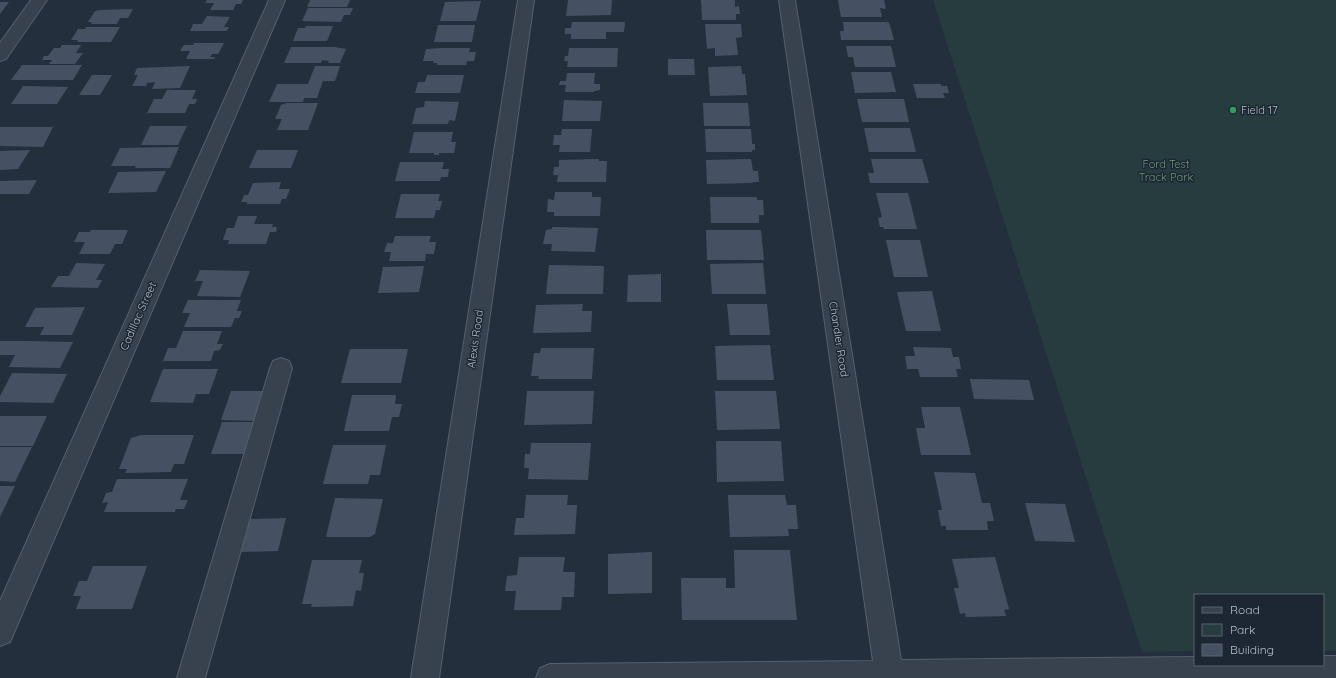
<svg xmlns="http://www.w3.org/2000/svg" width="1336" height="678" font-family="Quicksand,sans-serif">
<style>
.green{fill:#263c3f}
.building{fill:#455162}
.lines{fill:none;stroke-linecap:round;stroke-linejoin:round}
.minor-casing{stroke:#565f6c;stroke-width:2}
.minor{fill:#38414e;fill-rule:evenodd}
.leisure-dot{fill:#2e9e5b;stroke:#1d2633;stroke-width:1.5}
.labels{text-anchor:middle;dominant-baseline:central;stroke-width:3;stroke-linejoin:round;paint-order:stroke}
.poi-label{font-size:11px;fill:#b4bcc9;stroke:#1d2633;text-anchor:start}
.park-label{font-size:11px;fill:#6b9a76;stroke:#1d2633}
.street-label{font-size:11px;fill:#b4bcc9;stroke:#1d2633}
</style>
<rect width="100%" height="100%" fill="#242f3e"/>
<path class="green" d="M933,0H1336V650L1323,651V595H1195V651L1142,652Z"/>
<path class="building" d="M207,0H243L241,4H236L233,10H210L214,3H205Z
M310,0H350L347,7H307Z
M568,0H612L611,15L566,16Z
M701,0H735V7L739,6L740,14H736V20H702Z
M838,0H884L886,9L880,8L882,17H841Z
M481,1L476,21H440L445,2Z
M0,2H9L0,14Z
M308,8H353L350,15H344L341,22L302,21Z
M133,9L128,18H120L117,24H91L92,22H88L95,11L100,10Z
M207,16L230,17L224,27H229L227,31H190L193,24H202Z
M572,22H625L624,32H606V39H571V34H565V28H571Z
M843,22H889L894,40H841L840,31H844Z
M705,24H741L742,37L736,38L738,55L715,56V48L707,49Z
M438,25H475L472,42H434Z
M306,26H333L327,41H293L298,28H305Z
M86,27H120L111,42H77L78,40H71L78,29H85Z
M194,43H224L218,54H212L210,57H215L214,59H186L190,51H180L184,45H193Z
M62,45H81L76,53H83L75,64H49L52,60H42L44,56H48L54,48H60Z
M846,46H891L896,67H855L853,57H848Z
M291,47H335L346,49L340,63H328L329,61L322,60L321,63H284Z
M441,48H470L469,52H476L474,61H467L466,65H437V63H433L434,61H423L426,49Z
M569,48H618L617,67H567L568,61H564L565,56H568Z
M668,59H694L695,75H668Z
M22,65H82L73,80H11Z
M190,66L180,88L152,89L155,82L147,83L146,86H132L138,75H134L137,68Z
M315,66H340L335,81H323L317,98H304L303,102H269L277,84H308Z
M741,66L742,74H745L747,95L710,96L708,67Z
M851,72H891L896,92L855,93Z
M567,73H595L594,84H600V90L594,91V92H565L566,85H559L560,81H566Z
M92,75H112L100,95H79Z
M427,75H464L460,93H415L418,82H425Z
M913,84H941V86H947L949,93H943L945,98H917Z
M23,86L68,87L57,104H11Z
M167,90H196L192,99H197L195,104H189L185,113H147L154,99H162Z
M857,99H904L909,122H862Z
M564,100L602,101L600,121H562Z
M425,101L459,102L455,121L449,120L448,124H412L416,108L424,107Z
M287,103H318L308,130H277L282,119H275L281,105Z
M703,103H748L750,126H704Z
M150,126H187L178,145H141Z
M0,127H53L43,147L0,146Z
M864,128H910L916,152H869Z
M562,129H592L590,152H559L560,145H553L554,135H561Z
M705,129H751L752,144H755V150H752V152H706Z
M414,132H453L451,142H456L454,153H439V155H434V153H409Z
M179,147L170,168H135L136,166H111L120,148Z
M30,150L18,169L0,170V151Z
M257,150H298L291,168H249Z
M599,159V161H607L606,182H557L558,175H553L554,167H559V160Z
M751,159L753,171H758L759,182H753V183L707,184L706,160Z
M871,159H922L929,183H870L868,173H874Z
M400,162H444L442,169H449L448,177H441L440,181H395Z
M166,171L156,192L108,193L118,172Z
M37,180L29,194H0V181Z
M281,182L279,189H290L286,199H282L280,204H247V202H241L244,195H248L253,183Z
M555,192H592V197H601L600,216H554V212H547L548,199L554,200Z
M876,193H908L917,229H884L883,227H880L878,218L882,217Z
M401,194H440L438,201H442L440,210H436L434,218H395Z
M710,197H757V200H763L764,215H759V223H711Z
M238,216H257L254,224H273L272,227H277L276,232H270L266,244H228L229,240H223L227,228H234Z
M552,227L598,228L595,252L551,251L552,244H543L546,230L552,229Z
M91,230H128L122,244H115L110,254H79L85,242H74L79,232H90Z
M706,230H761L764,260H707Z
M395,236H431L429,242H436L434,254H426L425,261H389L391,252H384L387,243H393Z
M886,240H920L928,277H894Z
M76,263L105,264L96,280H102L98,288L51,287L58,276H69Z
M763,263L766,294H712L710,264Z
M549,265L604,266L603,294H546Z
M424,266L419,292L378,293L383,267Z
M200,270L250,271L240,297L197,296L203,281H195Z
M661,274V302H627L628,275Z
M932,291L941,331H906L897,292Z
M188,300H241L237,311H242L239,318H235L231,327H184L190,313H182Z
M583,304L582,311H592L591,332L533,333L536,305Z
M727,304H767L770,335H730Z
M85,307L72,335H40L44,327H25L35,308Z
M183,331H222L217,344H223L220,350L214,351L211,361H163L168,348H176Z
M0,341H23L73,342L60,368L9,367L15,355H0Z
M770,345L774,380H717L715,346Z
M913,347L951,348L953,357H959L961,369H956L958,377H920L918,369H907L905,356H915Z
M541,348H594L592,379H538L539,376H531L534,353H540Z
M350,349H408L401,383H341Z
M163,369H218L209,394H196L193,403L150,402Z
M12,373L67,374L53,403L0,402V396Z
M970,379L1029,380L1034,400L974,399Z
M231,391H266L256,421L221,420Z
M527,391H594L592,424L524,425Z
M715,391H776L780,429L717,430Z
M352,395H396L395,404H402L399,417H392L389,431H344Z
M921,407H960L971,455H921L916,428H925Z
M0,416H47L33,446H0Z
M222,422H256L246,454H211Z
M141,435H194L184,464H174L171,472L125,473L127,469H119L131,438Z
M716,441H781L784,481L717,482Z
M531,443H591L588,480L528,479L529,468H524L525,454H530Z
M333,445H386L380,475H370L368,484H323Z
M0,447H32L15,482L0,481Z
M934,472L975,473L982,503H990L994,521H987L988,530H946V526H941L938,510H942Z
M117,479H188L180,500H188L184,509H176L175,512H104L108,502L102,503L106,493L112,492Z
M0,486H15L0,517Z
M526,495H568L567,505H577L575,534L514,535L516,518H524Z
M728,495H785L787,505H796L798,529H788L789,536L730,537Z
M335,498L383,499L375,534L370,537H326Z
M1025,503L1065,504L1075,542L1035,541Z
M286,518L278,551L241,552L250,519Z
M734,550H790L797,620H682L681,578H726V588H735Z
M652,552V593L608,594V554Z
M519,557H565L563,572H575L574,597H562L561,610H514L516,591H505L507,576L517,575Z
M995,557L1009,609L1004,610L1006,616L966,617L965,613L960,614L954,588H959L952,559Z
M312,560H362L359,573H364L361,591L356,590L353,606L311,607L312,604H302Z
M93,566H147L132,609H76L81,596H73L79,581H87Z"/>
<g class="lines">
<g class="minor-casing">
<path id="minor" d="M31,0H47L6,59L0,61V43Z
M269,0H285L10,642L0,646V601Z
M518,0H534L439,678H411Z
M779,0H795L901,660L1195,657V665H1323V656H1336V678H536L540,668L550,664L873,661Z
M281,358L289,361L292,368L205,678H177L270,368L273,361Z"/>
</g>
<use href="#minor" class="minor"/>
</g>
<circle class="leisure-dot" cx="1233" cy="110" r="4"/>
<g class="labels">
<g class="poi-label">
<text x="1241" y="110">Field 17</text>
</g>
<g class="park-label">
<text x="1166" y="164">Ford Test<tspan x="1166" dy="13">Track Park</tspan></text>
</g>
<g class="street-label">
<text transform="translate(138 316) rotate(-66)">Cadillac Street</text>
<text transform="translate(475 339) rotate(-82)">Alexis Road</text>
<text transform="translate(839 339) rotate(81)">Chandler Road</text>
</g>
</g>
<rect x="1194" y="594" width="130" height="72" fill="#1d2633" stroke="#59626f"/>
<rect x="1202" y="607" width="20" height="6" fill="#38414e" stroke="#59626f"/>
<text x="1230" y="614" font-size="12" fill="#b4bcc9">Road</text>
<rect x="1202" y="624" width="20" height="12" fill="#263c3f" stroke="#59626f"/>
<text x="1230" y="634" font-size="12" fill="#b4bcc9">Park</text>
<rect x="1202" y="644" width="20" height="12" fill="#455162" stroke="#59626f"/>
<text x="1230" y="654" font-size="12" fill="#b4bcc9">Building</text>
</svg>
